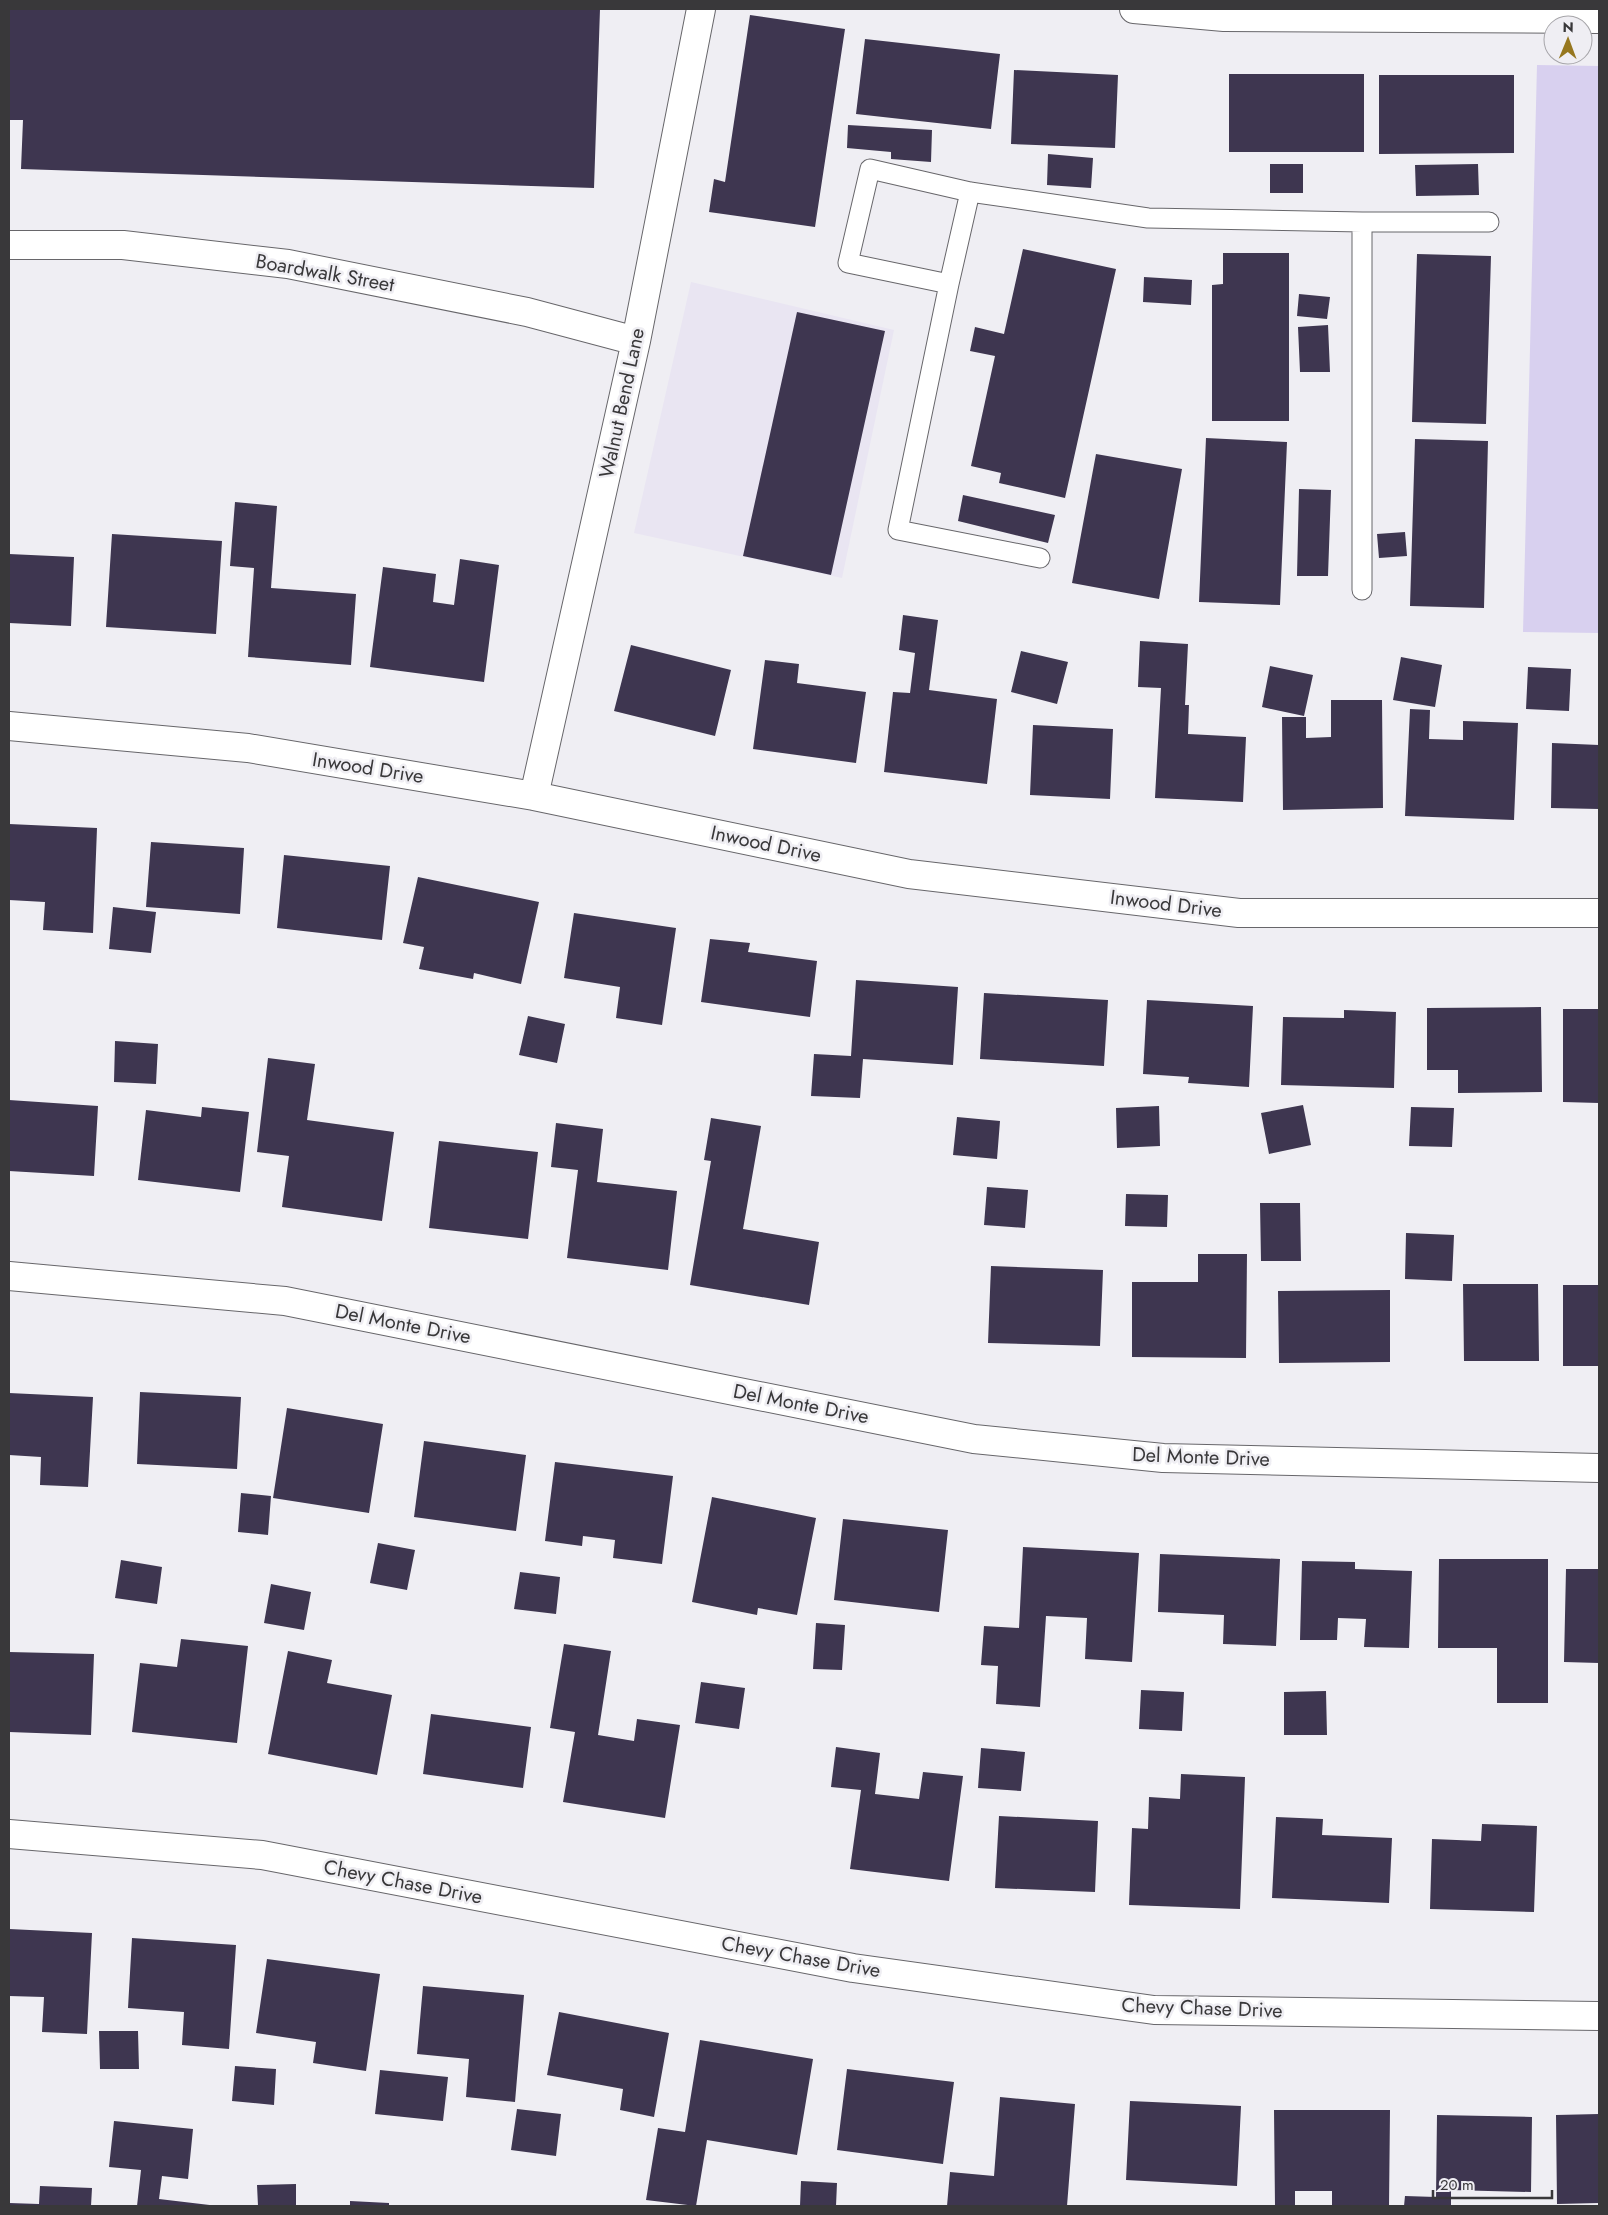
<svg xmlns="http://www.w3.org/2000/svg" width="1608" height="2215" font-family="Jost,sans-serif">
<style>
.built{fill:#e9e5f2}
.green{fill:#d8d0ef}
.building{fill:#3e3650}
.lines{fill:none;stroke-linecap:round;stroke-linejoin:round}
.lane-casing{stroke:#67666a;stroke-width:21}
.street-casing{stroke:#67666a;stroke-width:30}
.secondary-casing{stroke:#67666a;stroke-width:30}
.lane{stroke:#fff;stroke-width:19}
.street{stroke:#fff;stroke-width:28}
.secondary{stroke:#fff;stroke-width:28}
.labels{text-anchor:middle;dominant-baseline:central;stroke-width:5;stroke-linejoin:round;paint-order:stroke}
.street-label{font-size:20px;fill:#39383a;stroke:#efeef3}
</style>
<rect width="100%" height="100%" fill="#efeef3"/>
<path class="built" d="M691,282L894,330L842,578L634,533Z"/>
<path class="green" d="M1537,65L1599,66V633L1523,632Z"/>
<path class="building" d="M9,9H600L594,188L21,169L23,120H9Z
M750,15L845,29L815,227L709,212L714,179L725,182Z
M865,39L1000,54L991,129L856,114Z
M1014,70L1118,75L1115,148L1011,144Z
M1229,74H1364V152H1229Z
M1379,75H1514V153L1379,154Z
M848,125L932,130L931,162L891,159V152L847,148Z
M1048,154L1093,158L1091,188L1047,185Z
M1270,164H1303V193H1270Z
M1478,164L1479,195L1416,196L1415,165Z
M1023,249L1116,269L1065,498L999,483L1001,473L971,466L995,356L970,351L975,327L1004,334Z
M1223,253H1289V421H1212V285L1223,284Z
M1417,254L1491,256L1486,424L1412,422Z
M1144,277L1192,280L1191,305L1143,302Z
M1299,294L1330,297L1327,319L1297,316Z
M797,312L885,331L831,575L743,556Z
M1328,325L1330,372H1300L1298,327Z
M1206,438L1287,442L1280,605L1199,602Z
M1415,439L1488,441L1484,608L1410,606Z
M1096,454L1182,469L1159,599L1072,583Z
M1299,489L1331,490L1328,576H1297Z
M963,495L1055,515L1048,543L958,521Z
M235,502L277,506L271,588L356,594L351,665L248,657L254,568L230,566Z
M1405,532L1407,556L1379,558L1377,534Z
M112,534L222,541L216,634L106,627Z
M9,554L74,557L71,626L9,623Z
M460,559L499,565L484,682L370,667L383,567L436,574L433,602L454,605Z
M903,615L938,620L929,690L997,699L987,784L884,772L893,692L910,693L915,653L899,650Z
M1140,641L1188,644L1185,705H1189L1188,734L1246,737L1243,802L1155,798L1161,688L1138,687Z
M631,645L731,670L715,736L614,711Z
M1021,651L1068,662L1057,704L1011,692Z
M1401,657L1442,665L1435,707L1393,700Z
M765,660L799,664L797,683L866,692L856,763L753,749Z
M1270,666L1313,675L1304,716L1262,707Z
M1528,667L1571,669L1569,711L1526,709Z
M1331,700H1382L1383,808L1283,810L1282,717H1306V738L1331,737Z
M1410,709L1430,710L1429,739L1463,740V721L1518,723L1514,820L1405,816Z
M1033,725L1113,729L1110,799L1030,795Z
M1552,743L1599,745V809L1551,808Z
M9,824L97,828L93,933L43,930L45,902L9,900Z
M151,842L244,848L240,914L146,907Z
M284,855L390,866L382,940L277,928Z
M418,877L539,902L521,984L474,973L473,979L419,969L424,947L403,943Z
M113,907L156,912L151,953L109,949Z
M574,913L676,928L662,1025L616,1018L620,987L564,978Z
M710,939L750,943L748,952L817,961L810,1017L701,1002Z
M856,980L958,987L953,1065L863,1059L860,1098L811,1096L814,1054L851,1056Z
M984,993L1108,1000L1104,1066L980,1059Z
M1147,1000L1253,1006L1249,1087L1188,1083L1189,1077L1143,1074Z
M1541,1007L1542,1092L1458,1093V1070H1427V1008Z
M1563,1009H1599V1103L1563,1102Z
M1344,1010L1396,1012L1394,1088L1281,1085L1283,1017L1344,1018Z
M528,1016L565,1024L557,1063L519,1055Z
M115,1041L158,1044L156,1084L114,1082Z
M268,1058L315,1064L307,1120L394,1132L382,1221L282,1207L289,1156L257,1152Z
M9,1100L98,1106L94,1176L9,1171Z
M1303,1105L1311,1145L1269,1154L1261,1113Z
M1159,1106L1160,1146L1117,1148L1116,1108Z
M202,1107L249,1112L240,1192L138,1180L146,1110L201,1117Z
M1411,1107L1454,1108L1452,1147L1409,1146Z
M957,1117L1000,1121L997,1159L953,1155Z
M711,1118L761,1126L743,1229L819,1242L809,1305L690,1285L711,1161L704,1160Z
M556,1123L603,1129L597,1182L677,1191L668,1270L567,1258L578,1170L551,1167Z
M439,1141L538,1152L528,1239L429,1228Z
M987,1187L1028,1190L1025,1228L984,1225Z
M1126,1194L1168,1195L1167,1227L1125,1226Z
M1260,1203H1300L1301,1261H1261Z
M1406,1233L1454,1235L1452,1281L1405,1279Z
M1198,1254H1247L1246,1358L1132,1357V1282H1198Z
M991,1266L1103,1270L1100,1346L988,1343Z
M1463,1284H1538L1539,1361H1464Z
M1563,1285H1599V1366H1563Z
M1390,1290V1362L1279,1363L1278,1291Z
M140,1392L241,1397L237,1469L137,1464Z
M9,1393L93,1397L88,1487L40,1485L41,1457L9,1455Z
M287,1408L383,1424L369,1513L273,1498Z
M424,1441L526,1455L516,1531L414,1517Z
M555,1462L673,1476L662,1564L613,1558L615,1540L583,1536L582,1546L545,1541Z
M241,1493L271,1496L268,1535L238,1532Z
M712,1497L816,1518L797,1615L758,1608L757,1615L692,1602Z
M843,1519L948,1530L939,1612L834,1600Z
M378,1543L415,1550L407,1590L370,1583Z
M1023,1547L1139,1553L1132,1662L1085,1659L1087,1618L1046,1616L1040,1707L996,1704L998,1666L981,1665L984,1626L1019,1628Z
M1160,1554L1280,1559L1276,1646L1223,1644L1224,1615L1158,1612Z
M1439,1559H1548V1703H1497V1648H1438Z
M121,1560L162,1567L157,1604L115,1598Z
M1302,1561L1355,1562V1569L1412,1571L1409,1648L1364,1647L1366,1619L1338,1618L1337,1640H1300Z
M1566,1569H1599V1663L1564,1662Z
M520,1572L560,1577L556,1614L514,1609Z
M271,1584L311,1592L304,1630L264,1623Z
M816,1623L845,1625L842,1670L813,1669Z
M181,1639L248,1646L237,1743L132,1732L140,1663L177,1667Z
M564,1644L611,1651L598,1735L634,1741L637,1719L680,1725L665,1818L563,1802L575,1732L550,1728Z
M288,1651L332,1660L327,1683L392,1695L377,1775L268,1754Z
M9,1652L94,1654L91,1735L9,1732Z
M701,1682L745,1688L739,1729L695,1723Z
M1141,1690L1184,1692L1182,1731L1139,1729Z
M1326,1691L1327,1735H1284V1692Z
M431,1714L531,1727L523,1788L423,1774Z
M836,1747L880,1753L875,1794L919,1799L923,1772L963,1776L949,1881L850,1869L861,1790L831,1787Z
M981,1748L1025,1752L1021,1791L978,1788Z
M1181,1774L1245,1777L1240,1909L1129,1905L1132,1828L1148,1829L1149,1797L1180,1799Z
M999,1816L1098,1821L1095,1892L995,1888Z
M1276,1817L1323,1819L1322,1835L1392,1838L1389,1903L1272,1898Z
M1482,1824L1537,1826L1534,1912L1430,1909L1432,1839L1481,1841Z
M9,1929L92,1933L87,2034L42,2032L44,1997L9,1996Z
M132,1938L236,1945L229,2049L182,2045L184,2012L128,2008Z
M267,1959L380,1974L366,2071L313,2063L316,2042L256,2033Z
M423,1986L524,1995L515,2102L466,2097L469,2059L417,2054Z
M559,2012L669,2033L654,2117L620,2110L623,2089L547,2075Z
M99,2031H138L139,2069H100Z
M700,2040L813,2059L797,2155L707,2140L696,2206L646,2200L658,2128L685,2132Z
M235,2066L276,2069L274,2105L232,2101Z
M847,2069L954,2082L943,2164L837,2150Z
M380,2070L448,2077L443,2121L375,2114Z
M1000,2097L1075,2104L1067,2206H947L950,2172L994,2176Z
M1130,2101L1241,2106L1237,2186L1126,2180Z
M517,2109L561,2114L556,2156L511,2150Z
M1274,2110H1390L1389,2206H1332V2191H1295V2206H1275Z
M1599,2114V2203L1557,2204L1556,2115Z
M1437,2115L1532,2117L1531,2192L1451,2190V2206H1404L1405,2196L1436,2197Z
M114,2121L193,2129L188,2179L162,2176L159,2199L218,2206H137L141,2170L109,2167Z
M801,2181L837,2183L836,2206H800Z
M296,2184V2206H258L257,2185Z
M40,2186L92,2188L91,2206H9V2203L39,2204Z
M350,2201L389,2203V2206H350Z"/>
<g class="lines">
<g class="lane-casing">
<path id="lane" d="M970,192L949,284L898,530L1040,558
M949,284L848,263L870,169L970,192L1148,218L1362,222H1489
M1362,590V222"/>
</g>
<g class="street-casing">
<path id="street" d="M9,245H123L288,264L527,312L636,341
M9,726L248,748L534,796L909,874L1239,913H1599
M534,796L636,341L701,9
M9,1276L285,1301L974,1439L1163,1458L1599,1468
M9,1834L262,1855L853,1968L1154,2010L1599,2016"/>
</g>
<g class="secondary-casing">
<path id="secondary" d="M1134,9L1224,17L1599,19"/>
</g>
<use href="#lane" class="lane"/>
<use href="#street" class="street"/>
<use href="#secondary" class="secondary"/>
</g>
<g class="labels">
<g class="street-label">
<text transform="translate(325 273) rotate(10)">Boardwalk Street</text>
<text transform="translate(622 403) rotate(-78)">Walnut Bend Lane</text>
<text transform="translate(368 768) rotate(9)">Inwood Drive</text>
<text transform="translate(766 844) rotate(12)">Inwood Drive</text>
<text transform="translate(1166 904) rotate(7)">Inwood Drive</text>
<text transform="translate(403 1324) rotate(11)">Del Monte Drive</text>
<text transform="translate(801 1404) rotate(11)">Del Monte Drive</text>
<text transform="translate(1201 1457) rotate(2)">Del Monte Drive</text>
<text transform="translate(403 1882) rotate(11)">Chevy Chase Drive</text>
<text transform="translate(801 1957) rotate(10)">Chevy Chase Drive</text>
<text transform="translate(1202 2008) rotate(2)">Chevy Chase Drive</text>
</g>
</g>
<rect width="1608" height="2215" fill="none" stroke="#39383a" stroke-width="20"/>
<g transform="translate(1568 40) rotate(1)"><circle r="24" fill="#efeef3" stroke="#a6a5a9"/>
<path d="M0-4L9 19L0 12L-9 19Z" fill="#96771f"/>
<text y="-8" font-size="14" font-weight="bold" text-anchor="middle" fill="#39383a">N</text>
</g>
<path d="M1433 2190v8h119v-8" fill="none" stroke="#39383a" stroke-width="2.5"/>
<text x="1440" y="2190" font-size="15" fill="#39383a" stroke="#efeef3" stroke-width="4" paint-order="stroke">20 m</text>
</svg>
